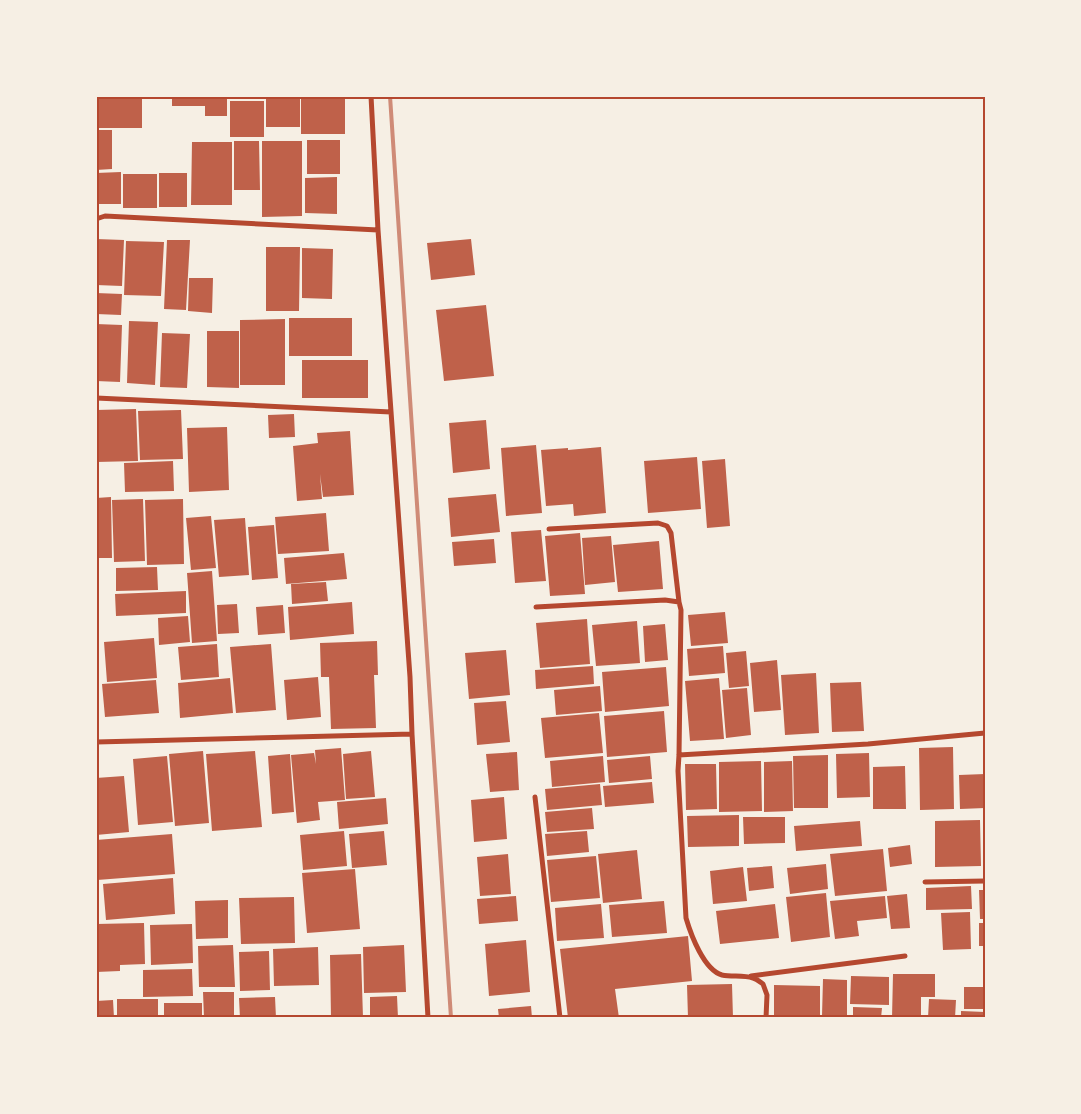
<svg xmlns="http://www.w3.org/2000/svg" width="1081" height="1114" font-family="'Open Sans',sans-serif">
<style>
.building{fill:#bf614a}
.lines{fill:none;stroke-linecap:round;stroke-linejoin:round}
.minor{stroke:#b5482f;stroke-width:5}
.rail{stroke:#cf8b77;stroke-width:4}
.neatline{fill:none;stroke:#b5482f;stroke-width:2}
</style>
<rect width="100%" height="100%" fill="#f6efe4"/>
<path class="building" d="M96,96H142V128H96Z
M172,96H227V116H205V106H172Z
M248,96H263V98H248Z
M266,96H300V127H266Z
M301,96H345V134H301Z
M230,101H264V137H230Z
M96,130H112V169L96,170Z
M307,140H340V174H307Z
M234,141H259L260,190H234Z
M262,141H302V216L262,217Z
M192,142H232V205H191Z
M121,172V204H96V173Z
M159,173H187V207H159Z
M123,174H157V208H123Z
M337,177V214L305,213V178Z
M96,239L124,240L122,286L96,285Z
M471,239L475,275L431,280L427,243Z
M167,240H190L186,310L164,309Z
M126,241L164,242L161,296L124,295Z
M266,247H300L299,311H266Z
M302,248L333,249L332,299L302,298Z
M189,278H213L212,313L188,311Z
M96,293L122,294L121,315L96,314Z
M486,305L494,376L444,381L436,310Z
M289,318H352V356H289Z
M285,319V385H240V320Z
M129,321L158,322L155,385L127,383Z
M96,324L122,325L120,382L96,381Z
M207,331H239V388L207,387Z
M162,333L190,334L187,388L160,387Z
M302,360H368V398H302Z
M136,409L138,461L96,462V410Z
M181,410L183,459L140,460L138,411Z
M294,414L295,437L269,438L268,415Z
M486,420L490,469L453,473L449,423Z
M227,427L229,490L189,492L187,428Z
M350,431L354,495L323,497L320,474L322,499L297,501L293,446L318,443L317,433Z
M536,445L542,513L506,516L501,448Z
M601,447L606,513L574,516L573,504L546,506L541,450L568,448V450Z
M697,457L701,509L648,513L644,461Z
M725,459L730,526L707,528L702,461Z
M173,461L174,491L125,492L124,463Z
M496,494L500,532L451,537L448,498Z
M111,497L112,558H96V498Z
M143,499L145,561L114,562L112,500Z
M183,499L184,564L147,565L145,500Z
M326,513L329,551L278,554L275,517Z
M211,516L216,568L191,570L186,518Z
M245,518L249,575L219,577L214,520Z
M274,525L278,578L252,580L248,527Z
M541,530L546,581L515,583L511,532Z
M580,533L585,594L550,596L545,536Z
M611,536L615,582L585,585L582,538Z
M494,539L496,563L454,566L452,542Z
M659,541L663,589L618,592L613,545Z
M344,553L347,579L286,584L284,558Z
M157,567L158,590L116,591V568Z
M212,571L217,641L192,643L187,573Z
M326,582L328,601L292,604L291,584Z
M186,591V613L116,616L115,594Z
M352,602L354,634L290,640L288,607Z
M237,604L239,633L218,634L217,605Z
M283,605L285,633L258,635L256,607Z
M725,612L728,643L691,646L688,615Z
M188,616L190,642L159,645L158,618Z
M587,619L590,664L540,668L536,623Z
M637,621L640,663L596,666L592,625Z
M665,624L668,660L645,662L643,626Z
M154,638L157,678L107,682L104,642Z
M377,641L378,675H374L376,728L331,729L329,677H321L320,643Z
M217,644L219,677L181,680L178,647Z
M271,644L276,710L236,713L230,647Z
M723,646L725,673L689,676L687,649Z
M506,650L510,695L469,699L465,653Z
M746,651L749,686L729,688L726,653Z
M777,660L781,710L754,712L750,663Z
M593,666L594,684L536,689L535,670Z
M666,667L669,706L605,712L602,672Z
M816,673L819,733L785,735L781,675Z
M318,677L321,717L287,720L284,680Z
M230,678L233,713L180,718L178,683Z
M719,678L724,739L690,741L685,681Z
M156,680L159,713L105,717L102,684Z
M861,682L864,731L832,732L830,683Z
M600,686L602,711L556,715L554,690Z
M747,688L751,735L726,738L722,690Z
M506,701L510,742L477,745L474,703Z
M664,711L667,752L607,757L604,716Z
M599,713L603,753L545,758L541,718Z
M953,747L954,809L920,810L919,748Z
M341,748L345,800L318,802L320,820L297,823L291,755L314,753L316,764L315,750Z
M203,751L209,823L175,826L169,754Z
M255,751L262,827L212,831L206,754Z
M371,751L375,797L346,799L343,754Z
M517,752L519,790L490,792L486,754Z
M869,753L870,797L837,798L836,754Z
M290,754L294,812L272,814L268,756Z
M828,755V808H794L793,756Z
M167,756L173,822L138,825L133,759Z
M603,756L605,782L552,787L550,761Z
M650,756L652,779L609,783L607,760Z
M761,761L762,811L719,812V762Z
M792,761L793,811L764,812V762Z
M685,764H716L717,809L686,810Z
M905,766L906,809H873V767Z
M985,774V808L960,809L959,775Z
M124,776L129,832L96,835V778Z
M652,782L654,803L605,807L603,786Z
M600,784L602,805L547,810L545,789Z
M504,797L507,839L474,842L471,800Z
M386,798L388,824L339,829L337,802Z
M592,808L594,829L547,832L545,812Z
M739,815V846L688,847L687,816Z
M743,817H785V843L744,844Z
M980,820L981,866L935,867V821Z
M860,821L862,846L796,851L794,826Z
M344,831L347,866L303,870L300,835Z
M384,831L387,865L352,868L349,834Z
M587,831L589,852L547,856L545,834Z
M172,834L175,874L97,880L96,840Z
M910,845L912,864L890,867L888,848Z
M883,849L887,891L835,896L830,854Z
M637,850L642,899L603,903L598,854Z
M508,854L511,894L480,896L477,857Z
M596,856L600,898L551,902L547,860Z
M826,864L828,889L790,894L787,868Z
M772,866L774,888L749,891L747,868Z
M743,867L747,901L713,904L710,871Z
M355,869L360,929L307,933L302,873Z
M173,878L175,914L106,920L103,884Z
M971,886L972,909L926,910V888Z
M979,890H985V919H980Z
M826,893L830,937L791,942L786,897Z
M907,894L910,928L891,929L887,896Z
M516,896L518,921L479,924L477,899Z
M885,896L887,918L857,921L859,936L835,939L830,901Z
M294,897L295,943L241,944L239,898Z
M228,900V938L196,939L195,901Z
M664,901L667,933L612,937L609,905Z
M601,904L604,938L557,941L555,908Z
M775,904L779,938L720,944L716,911Z
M970,912L971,949L943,950L941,913Z
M144,923L145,964L120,965V971L96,972V924Z
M979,923H985V946H979Z
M192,924L193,963L151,965L150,925Z
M688,936L692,981L615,989L619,1018H568L560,949Z
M526,940L530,992L489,996L485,944Z
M233,945L235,987H199L198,946Z
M404,945L406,992L364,993L363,947Z
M318,947L319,985L274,986L273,949Z
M269,951L270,990L240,991L239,952Z
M361,954L363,1018H331L330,955Z
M192,969L193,996L143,997V970Z
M893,974H935V997H921V1018H892Z
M851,976L889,977V1005L850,1004Z
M823,979L847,980V1017L822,1016Z
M732,984L733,1018H688L687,985Z
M774,985L820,986V1018H774Z
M964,987H985V1009H964Z
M203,992H234V1018H204Z
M397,996L398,1018H370V997Z
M275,997L276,1018H240L239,998Z
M117,999H158V1018H117Z
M929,999L956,1000L955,1018H928Z
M113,1000L114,1018H96V1001Z
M164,1003H202V1018H164Z
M531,1006L532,1018H499L498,1009Z
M853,1007L882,1008L881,1018H853Z
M961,1011L985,1012V1018H961Z"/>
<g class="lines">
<path class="minor" d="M371,96L378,230L410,677L412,734L428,1018
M96,219L105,216L378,230
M96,398L391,412
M549,529L658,523L667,526L671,533L679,602
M536,607L665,600L679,602L681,610L679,755L678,771L686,918C691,935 704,970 722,975C732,977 743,975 753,978C757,979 760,982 763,984L767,995L766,1018
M96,742L412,734
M679,755L868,744L985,733
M535,797L560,1018
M925,882L985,881
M751,976L905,956"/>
<path class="rail" d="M390,96L451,1018"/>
</g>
<rect width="1081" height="1114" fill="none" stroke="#f6efe4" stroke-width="195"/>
<rect x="98" y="98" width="886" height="918" class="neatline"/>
</svg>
